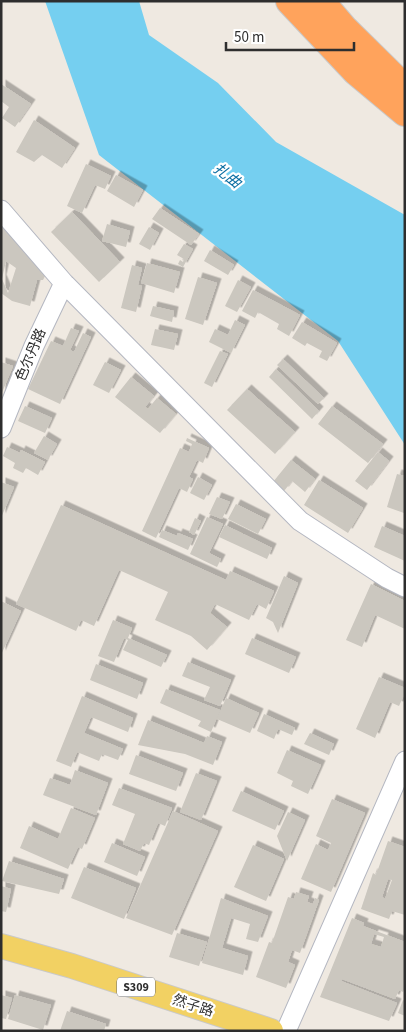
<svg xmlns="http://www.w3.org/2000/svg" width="406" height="1032" font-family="'Source Sans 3','Noto Sans SC',sans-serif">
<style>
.water{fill:#75cff0}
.building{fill:#cbc7bf;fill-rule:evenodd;filter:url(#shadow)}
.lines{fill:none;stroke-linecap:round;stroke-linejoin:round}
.minor-casing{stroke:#b4b7c1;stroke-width:21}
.major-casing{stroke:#c9c9c9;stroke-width:26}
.highway-casing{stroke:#c9c9c9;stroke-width:30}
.minor{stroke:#fff;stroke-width:19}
.major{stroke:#f2d163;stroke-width:24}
.highway{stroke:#ffa35c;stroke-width:28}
.labels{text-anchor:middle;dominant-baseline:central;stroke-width:4.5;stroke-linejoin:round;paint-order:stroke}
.shield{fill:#fff;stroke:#6d6d6d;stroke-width:1}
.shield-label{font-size:12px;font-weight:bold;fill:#2e2e2e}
.street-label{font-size:14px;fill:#2e2e2e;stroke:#fff}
.water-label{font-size:15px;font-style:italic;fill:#0d6fa3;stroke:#fff}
</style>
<defs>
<filter id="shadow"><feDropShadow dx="4.5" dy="-4.5" stdDeviation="0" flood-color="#0004"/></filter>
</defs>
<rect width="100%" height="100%" fill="#efe9e1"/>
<path class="water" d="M45,1H139L149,35L218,83L276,142L405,215V445L338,341L99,155Z"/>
<path class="building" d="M1,84L31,104L15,127L2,118L9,107L1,101Z
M34,120L75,148L62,168L42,155L34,162L16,152Z
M86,164L111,176L105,189L95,185L82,213L67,206Z
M116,175L143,190L134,207L107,191Z
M160,208L199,234L191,245L152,219Z
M72,212L120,262L99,282L51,232Z
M107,224L130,231L126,247L102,241Z
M1,225L12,230L48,270L43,280H37L30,306L12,301L1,293ZM6,261L16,268L8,293L2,279Z
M149,227L159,233L150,250L139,244Z
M184,244L193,249L183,267L178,264L180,260L183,262L184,259L177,255Z
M210,250L234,265L228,275L204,261Z
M147,263L180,272L174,293L141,283Z
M132,265L142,268L138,285L142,286L136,312L121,308Z
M198,277L217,283L203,325L185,319Z
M238,280L251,287L237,312L225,306Z
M253,290L300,315L289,336L277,329L279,324L258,312L255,318L242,311Z
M153,306L174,311L172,322L150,316Z
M235,320L245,325L231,353L209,342L215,329L228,335Z
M302,322L337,343L327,361L319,357L322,351L307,343L305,346L292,338Z
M71,328L79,331L70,350L74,352L83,333L91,337L60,404L28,389L51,341L63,346Z
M155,329L178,334L174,350L151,345Z
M220,351L228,354L212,387L204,383Z
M283,359L324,398L318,404L277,365Z
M1,362L13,366L1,395Z
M105,362L121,370L109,393L93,385Z
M276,369L319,411L312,419L269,377Z
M131,377L154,396L145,407L148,409L157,398L176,414L160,433L115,397Z
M247,389L295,432L275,454L227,410Z
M25,406L52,418L45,433L18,421Z
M332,406L383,444L368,463L318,424Z
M44,436L57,444L48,460L34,453Z
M187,438L209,448L203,463L197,460L189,477L193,479L187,492L179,488L156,538L142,531L180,448L189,452L192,444L186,441Z
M7,447L20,453L21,450L45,462L38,475L26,468L23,473L13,468L15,463L3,456Z
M378,452L389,461L367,490L355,481Z
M291,460L315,479L305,492L292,481L284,491L273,482Z
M397,474L405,476L404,513L387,507Z
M198,477L212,485L204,500L190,493Z
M319,480L363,508L348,533L304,505Z
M1,482L14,487L1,518Z
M217,497L230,502L222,519L209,514Z
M236,504L266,519L258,534L228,519Z
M61,505L226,580L230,571L274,591L266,609L257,604L249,620L215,604L210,613L227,627L207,650L191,636L155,620L168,592L119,570L94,626L81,620L76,631L16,604Z
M207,517L223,524L209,553L221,559L217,567L190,554Z
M195,518L201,521L194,535L189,532Z
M225,525L272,548L267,559L219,537Z
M382,526L405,536V561L374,547Z
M162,530L177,536L178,533L193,539L188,550L159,537Z
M284,576L298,583L278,633L273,622L266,618Z
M371,584L405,601V629L375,615L362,647L346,640Z
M1,601L21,611L1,655Z
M113,620L132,628L128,638L167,655L161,667L123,650L128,640L124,638L114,662L98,656Z
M252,638L296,657L289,673L245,654Z
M188,662L231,680L220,706L204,700L210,687L182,676Z
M96,664L143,683L137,699L90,680Z
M379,677L405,688V693L399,706L390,702L375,738L356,729Z
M166,689L220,710L211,732L198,726L201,721L160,703Z
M82,696L133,718L128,732L91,717L84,733L123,749L118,760L102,754L99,761L77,752L71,767L56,761Z
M226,698L259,713L250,733L217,719Z
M264,714L295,728L292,735L278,729L274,739L257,731Z
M148,720L204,743L207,736L222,742L213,765L185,754L138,745Z
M310,733L334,744L329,755L304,744Z
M287,750L321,765L308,794L291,786L293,781L277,773Z
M136,755L183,773L176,791L129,774Z
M75,770L108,783L96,815L43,795L50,778L70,785Z
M196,773L217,781L201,820L180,812Z
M119,788L172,808L165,826L158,823L149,845L144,843L140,851L123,844L135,814L112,805Z
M241,791L284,811L275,830L232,811Z
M332,799L365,813L331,892L301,879L316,844L328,850L331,843L316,836Z
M71,808L95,818L82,849L78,847L68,869L20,848L29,826L58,839Z
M173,811L218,831L172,935L126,918Z
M288,812L305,820L287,861L277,836Z
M388,841L405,847V915L392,911L389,919L361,909L373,873L376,875ZM388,879L392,880L385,899L382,897Z
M112,843L145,857L137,876L104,862Z
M253,845L284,859L266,901L234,887Z
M9,861L64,879L59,894L2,881Z
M84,867L136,888L124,919L71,898Z
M1,886L11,889L6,912L1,911Z
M296,892L309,896L307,902L313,904L315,898L319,900L300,953L292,950L288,962L295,965L286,988L256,977L269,942L272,943L288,897L294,899Z
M221,898L268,916L258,942L246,939L250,924L231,918L222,948L248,956L243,975L202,963Z
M352,918L364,923L363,926L405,942V987L403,992L399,990L395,999L342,979L341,981L397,1003L389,1021L320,997ZM374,934L384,937L381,947L371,944Z
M177,933L207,942L199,966L169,957Z
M1,995L12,998L6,1019L1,1018Z
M15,995L51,1005L43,1030L8,1019Z
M403,1000L405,1001V1016L398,1013Z
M67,1011L106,1024L104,1031H60Z"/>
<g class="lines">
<g class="minor-casing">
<path id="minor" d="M1,210L64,283L300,521L387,578L405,587
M1,428L34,346L64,283
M286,1031L405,761"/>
</g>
<g class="major-casing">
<path id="major" d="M1,946L72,966L271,1031"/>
</g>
<g class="highway-casing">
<path id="highway" d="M290,1L356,71L405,112
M320,1L344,29L405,89"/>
</g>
<use href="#minor" class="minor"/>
<use href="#major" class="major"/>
<use href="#highway" class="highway"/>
</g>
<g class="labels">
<rect class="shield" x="117" y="977.5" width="38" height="19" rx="4"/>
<g class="shield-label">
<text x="136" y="987">S309</text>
</g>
<g class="street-label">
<text transform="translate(31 355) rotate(-67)">色尔丹路</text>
<text transform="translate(193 1006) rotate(18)">然子路</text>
</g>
<g class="water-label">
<text transform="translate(227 176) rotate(38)">扎曲</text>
</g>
</g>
<rect width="406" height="1032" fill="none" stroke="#2e2e2e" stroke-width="5"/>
<path d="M226 42v8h128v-8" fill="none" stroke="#2e2e2e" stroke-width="2.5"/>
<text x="234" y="42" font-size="15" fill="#2e2e2e" stroke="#ffffff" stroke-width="4" paint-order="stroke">50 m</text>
</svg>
